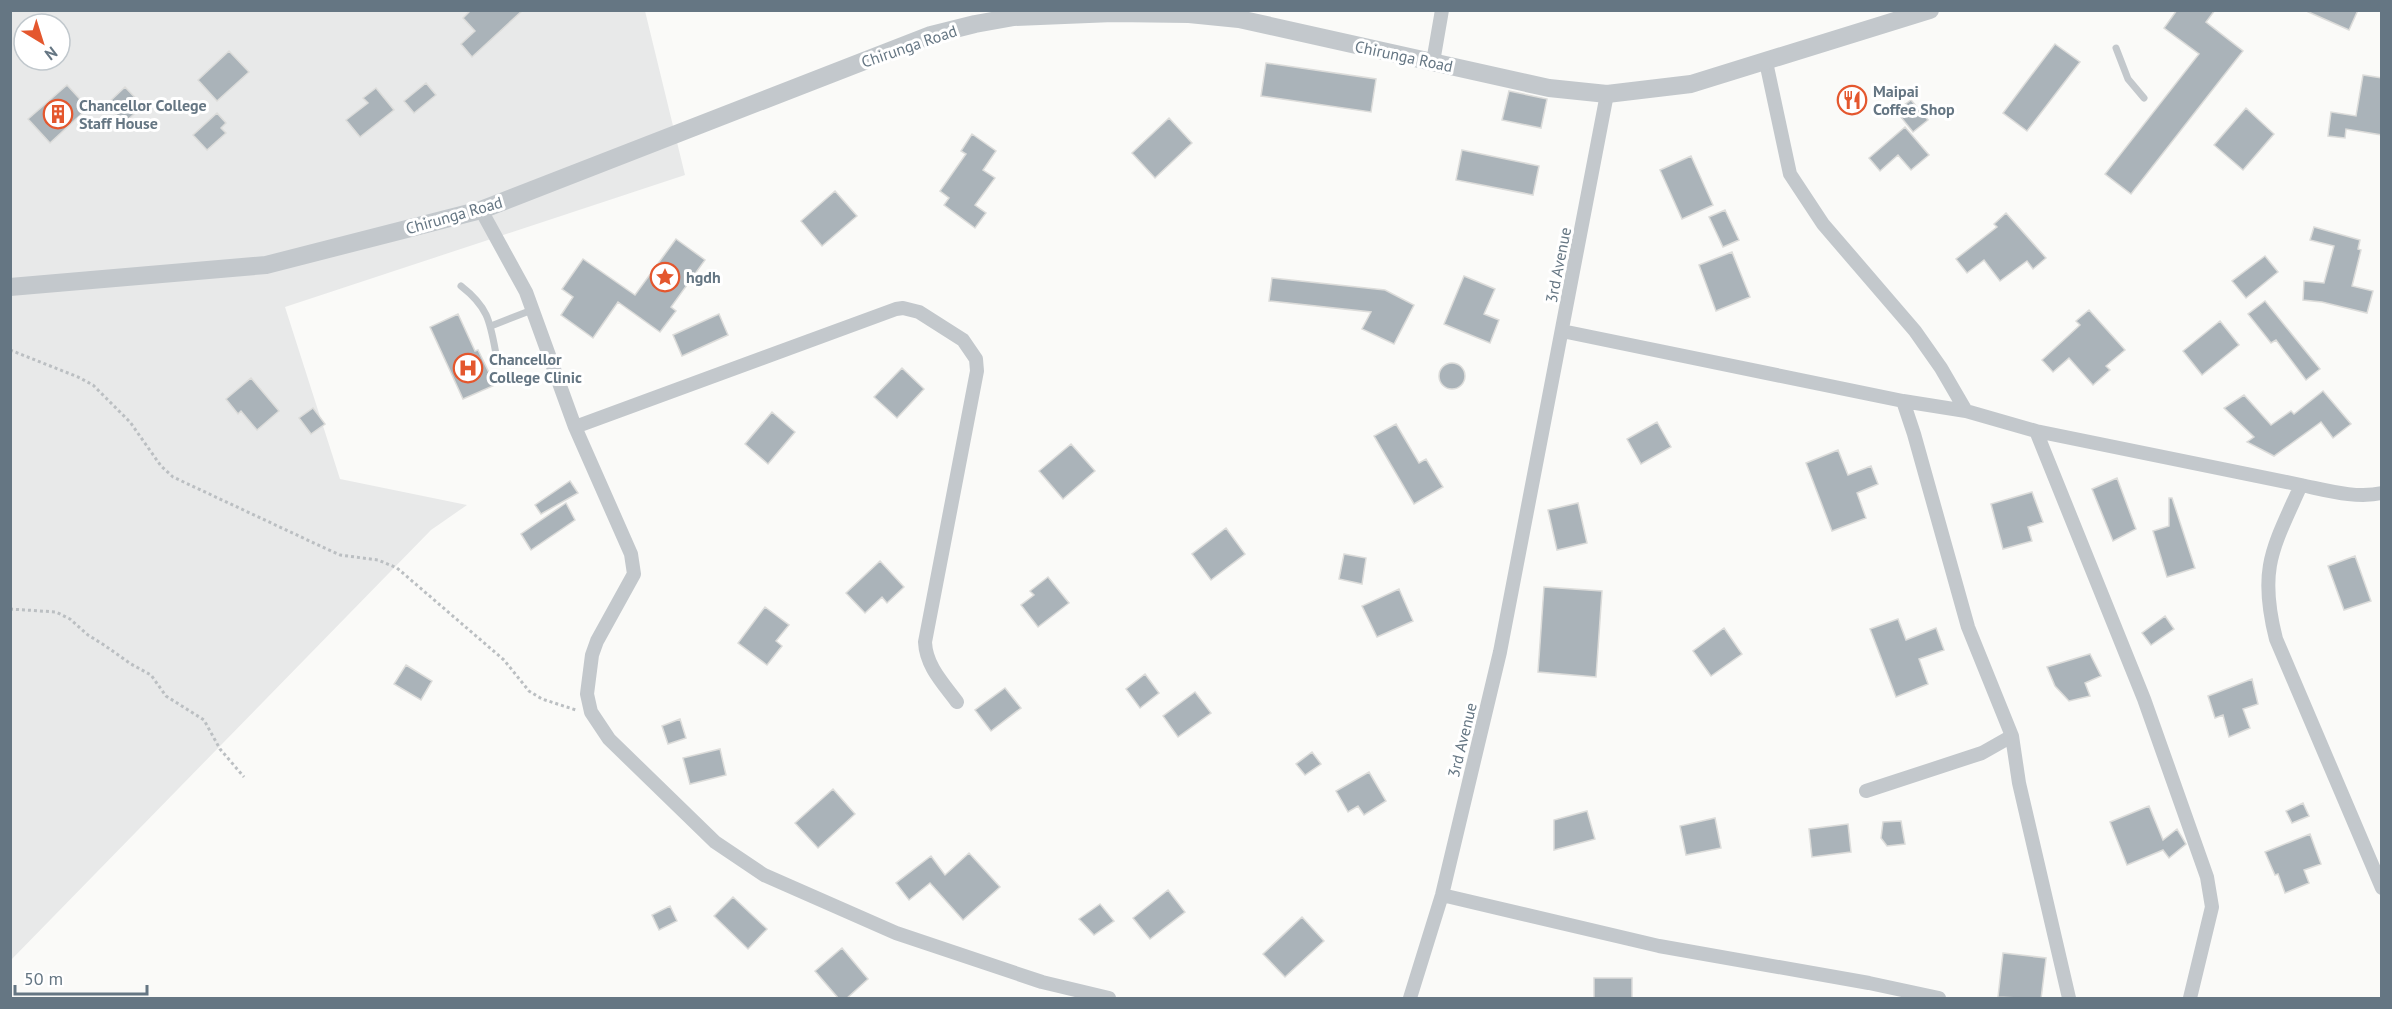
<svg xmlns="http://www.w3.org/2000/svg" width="2392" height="1009" font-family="'PT Sans',sans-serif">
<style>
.built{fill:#e8e9e9;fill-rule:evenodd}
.building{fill:#aab3b9;stroke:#dcdcda;stroke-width:1.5}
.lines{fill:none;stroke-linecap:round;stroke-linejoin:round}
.path{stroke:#bbbfc2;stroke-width:3;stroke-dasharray:3 3;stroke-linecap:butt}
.service{stroke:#c3c8cc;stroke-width:7}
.minor{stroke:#c3c8cc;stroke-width:14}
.tertiary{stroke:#c3c8cc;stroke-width:18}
.labels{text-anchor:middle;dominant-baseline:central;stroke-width:6;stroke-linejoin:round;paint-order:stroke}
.street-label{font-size:16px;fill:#657683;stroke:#fff}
.poi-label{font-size:16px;font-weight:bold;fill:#657683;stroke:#fff;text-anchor:start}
</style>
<rect width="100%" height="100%" fill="#fafaf8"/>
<path class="built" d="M11,11H645L685,175L285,307L340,479L467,505L431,530L11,960ZM24,24H60V60H24Z"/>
<path class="building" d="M471,10H523L472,57L461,44L475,31L463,18Z
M2177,10H2215L2206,22L2243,51L2131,194L2105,174L2199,54L2164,28Z
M2304,10H2358L2349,30Z
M2055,44L2080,62L2027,131L2003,113Z
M229,51L249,72L217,101L198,80Z
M1266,63L1376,79L1371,112L1261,96Z
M2363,75L2382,78V135L2346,129L2345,138L2328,136L2331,112L2356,116Z
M426,83L436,95L414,113L404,101Z
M67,85L88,108L50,143L28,119Z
M125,87L143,106L124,123L107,104Z
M376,88L394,110L360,137L346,120L368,103L363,98Z
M1509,91L1547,99L1541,128L1502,120Z
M1911,100L1928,120L1913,132L1896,111Z
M2246,108L2274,134L2243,170L2214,145Z
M217,113L226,123L221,128L226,133L207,150L193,135Z
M1169,118L1192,143L1155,178L1132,153Z
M1905,127L1929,155L1911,170L1898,155L1880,171L1869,158Z
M972,134L996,151L983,170L995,178L975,205L986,213L975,228L944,205L949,198L940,191L966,154L961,151Z
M1462,150L1539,166L1533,195L1456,180Z
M1691,156L1713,205L1682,219L1660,170Z
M835,191L857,216L822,246L801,221Z
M1725,210L1739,240L1723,247L1709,217Z
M2006,213L2046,258L2033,269L2027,261L2000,281L1984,260L1967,273L1956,259L1997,227L1994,224Z
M2314,227L2360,240L2358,249L2361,250L2352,286L2373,291L2367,313L2322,302L2303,300L2304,281L2324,283L2334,246L2310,240Z
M676,239L705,260L671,307L676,311L660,332L618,302L593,338L561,315L573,297L562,289L583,259L635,295Z
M1732,252L1750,297L1716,311L1699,265Z
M2265,256L2278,272L2246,298L2232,281Z
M1464,276L1495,289L1484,314L1499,320L1490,343L1444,324Z
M1272,278L1385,290L1414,305L1394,344L1362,329L1371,312L1269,301Z
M2265,301L2320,369L2306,380L2276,340L2271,343L2248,314Z
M2089,310L2125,350L2106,366L2110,370L2093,385L2069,358L2053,372L2042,360L2080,325L2076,321Z
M458,314L475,351L478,350L495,385L463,399L430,327Z
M719,314L728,335L682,356L673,335Z
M2220,321L2239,345L2202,375L2183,351Z
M1439 376a13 13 0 1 1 26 0a13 13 0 1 1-26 0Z
M902,368L924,389L897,418L874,397Z
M251,378L279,411L257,430L241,411L238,414L226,399Z
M2323,391L2351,424L2333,438L2321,422L2274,456L2247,442L2254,437L2224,408L2244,395L2271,425L2291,411L2294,414Z
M313,408L325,424L311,434L299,418Z
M772,412L795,432L768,464L745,444Z
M1657,422L1671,447L1641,464L1627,439Z
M1396,424L1419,463L1426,459L1443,487L1414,504L1374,436Z
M1071,444L1095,471L1063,499L1039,471Z
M1838,450L1848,475L1871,466L1878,484L1857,493L1866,518L1832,531L1806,463Z
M2117,478L2136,529L2113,541L2092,489Z
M570,481L578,493L541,514L535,505Z
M2032,492L2043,522L2028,527L2032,541L2003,549L1991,504Z
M2169,498H2172L2195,568L2167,577L2153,531L2169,526Z
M566,503L575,520L531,550L521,534Z
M1578,503L1587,543L1557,550L1548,510Z
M1226,528L1245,554L1211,580L1192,554Z
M1344,554L1366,558L1362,584L1339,579Z
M2355,556L2371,601L2344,610L2328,566Z
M880,561L904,587L887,603L882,597L865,613L846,593Z
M1048,577L1069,603L1038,627L1021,605L1034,595L1030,591Z
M1544,587L1602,591L1596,677L1538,672Z
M1399,589L1413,621L1377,637L1362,606Z
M765,607L789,625L776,641L782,646L767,665L738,643Z
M2165,616L2174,629L2151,645L2142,633Z
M1898,619L1906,640L1936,628L1944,650L1919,659L1928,684L1896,697L1870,629Z
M1724,628L1742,654L1711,676L1693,651Z
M2090,654L2101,676L2085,683L2090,696L2069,701L2055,686L2047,667Z
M406,665L432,681L421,700L394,684Z
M1145,674L1159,693L1140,708L1126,689Z
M2252,679L2258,704L2243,709L2250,728L2229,737L2223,715L2215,718L2208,696Z
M1005,688L1021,708L991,731L975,710Z
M1195,692L1211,713L1178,737L1163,716Z
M680,719L686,738L668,744L662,726Z
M720,749L726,775L690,784L683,758Z
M1312,752L1321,764L1305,775L1296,764Z
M1369,772L1386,801L1364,815L1358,806L1348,812L1336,791Z
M833,789L855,814L818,848L795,823Z
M2303,803L2309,816L2292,823L2286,811Z
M2149,806L2163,840L2177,829L2186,844L2169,858L2163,850L2127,865L2110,822Z
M1587,811L1595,839L1554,850V820Z
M1715,818L1721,848L1686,855L1680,826Z
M1901,821L1905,844L1887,846L1881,838L1883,822Z
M1848,824L1851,852L1812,857L1809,829Z
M2310,834L2321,864L2304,870L2309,883L2285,893L2278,874L2275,875L2265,852Z
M969,853L1000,887L963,920L930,883L909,900L896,883L931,856L945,875Z
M1168,890L1185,912L1150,939L1133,918Z
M733,897L767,929L748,949L714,916Z
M1100,904L1114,921L1094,935L1079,919Z
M670,906L677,921L659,930L652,915Z
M1302,917L1324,941L1285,977L1263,954Z
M842,948L868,979L846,999H839L815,971Z
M2003,953L2046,958L2041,999L1998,997Z
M1594,978H1632V999H1594Z"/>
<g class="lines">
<path class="path" d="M10,350L78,377L93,385L130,422L161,466L173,477L331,551L340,555L378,560L397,568L504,660L529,691L542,699L576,710
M10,609L56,612L70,619L88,635L104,645L131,664L151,675L166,696L204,720L220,749L244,777"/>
<path class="service" d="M2116,48L2128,79L2144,98
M461,286C488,307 490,321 496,354
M491,326L532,310"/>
<path class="minor" d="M1433,62L1442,10
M1766,62L1790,174L1823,224L1915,331L1941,368L1966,411
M481,210L526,292L575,427L631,554L634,574L597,641L592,655L587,694L591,712L609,739L715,842L764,875L896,933L1042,982L1109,998
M1562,331L1903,401L1966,411L2036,431L2301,485C2326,490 2356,499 2382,493
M1903,401L1914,434L1968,627L2012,736L2019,783L2069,998
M575,427L896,309L903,308L919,312L963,340L976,359L977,371L925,642C926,666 943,683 957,702
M2036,431L2144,699L2207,877L2212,907L2190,998
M2301,485C2273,548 2258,568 2276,639L2382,888
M1866,791L1982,753L2012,736
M1442,895L1659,946L1869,983L1939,998
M1410,998L1442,895L1500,652L1607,94"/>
<path class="tertiary" d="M10,287L266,265L481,210L931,35L975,24L1014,17L1113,13L1189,14L1239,19L1549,88L1607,94L1691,84L1930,10"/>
</g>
<defs>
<g id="restaurant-ring" transform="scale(1.5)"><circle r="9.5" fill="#fff" stroke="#e4572e" stroke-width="1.5"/><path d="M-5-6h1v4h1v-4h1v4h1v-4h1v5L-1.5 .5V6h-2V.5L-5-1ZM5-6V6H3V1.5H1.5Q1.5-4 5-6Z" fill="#e4572e"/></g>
<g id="building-ring" transform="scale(1.5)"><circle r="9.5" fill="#fff" stroke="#e4572e" stroke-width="1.5"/><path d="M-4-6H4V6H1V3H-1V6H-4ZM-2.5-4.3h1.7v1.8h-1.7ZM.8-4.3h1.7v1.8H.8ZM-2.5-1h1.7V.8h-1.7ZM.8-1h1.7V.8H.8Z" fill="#e4572e"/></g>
<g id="sight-ring" transform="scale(1.5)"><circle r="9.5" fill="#fff" stroke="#e4572e" stroke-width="1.5"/><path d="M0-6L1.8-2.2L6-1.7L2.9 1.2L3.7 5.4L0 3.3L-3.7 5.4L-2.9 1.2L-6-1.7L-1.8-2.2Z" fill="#e4572e"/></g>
<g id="hospital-ring" transform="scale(1.5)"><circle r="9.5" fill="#fff" stroke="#e4572e" stroke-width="1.5"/><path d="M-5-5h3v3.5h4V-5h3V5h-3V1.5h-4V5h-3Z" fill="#e4572e"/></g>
</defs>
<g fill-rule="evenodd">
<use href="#restaurant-ring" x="1852" y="100"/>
<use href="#building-ring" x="58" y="114"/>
<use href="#sight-ring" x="665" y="277"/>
<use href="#hospital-ring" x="468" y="368"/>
</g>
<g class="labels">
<g class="street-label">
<text transform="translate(909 46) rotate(-19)">Chirunga Road</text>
<text transform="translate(1404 56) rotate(12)">Chirunga Road</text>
<text transform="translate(454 215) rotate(-16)">Chirunga Road</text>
<text transform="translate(1558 265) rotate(-79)">3rd Avenue</text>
<text transform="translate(1462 740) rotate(-76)">3rd Avenue</text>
</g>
<g class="poi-label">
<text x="1873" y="91">Maipai<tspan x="1873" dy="18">Coffee Shop</tspan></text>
<text x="79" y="105">Chancellor College<tspan x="79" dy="18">Staff House</tspan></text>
<text x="686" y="277">hgdh</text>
<text x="489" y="359">Chancellor<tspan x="489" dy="18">College Clinic</tspan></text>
</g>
</g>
<rect width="2392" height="1009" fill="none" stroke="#657683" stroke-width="24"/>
<g transform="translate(42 42) rotate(142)"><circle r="28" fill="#ffffff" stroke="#c1c8cd" stroke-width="1.5"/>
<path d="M0-4.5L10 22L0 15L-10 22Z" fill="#e4572e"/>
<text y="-9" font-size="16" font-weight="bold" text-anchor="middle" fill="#657683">N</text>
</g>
<path d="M15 985v9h132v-9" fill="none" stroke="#657683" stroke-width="3"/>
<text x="24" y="985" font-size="18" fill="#657683" stroke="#ffffff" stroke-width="4.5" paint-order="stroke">50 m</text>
</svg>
